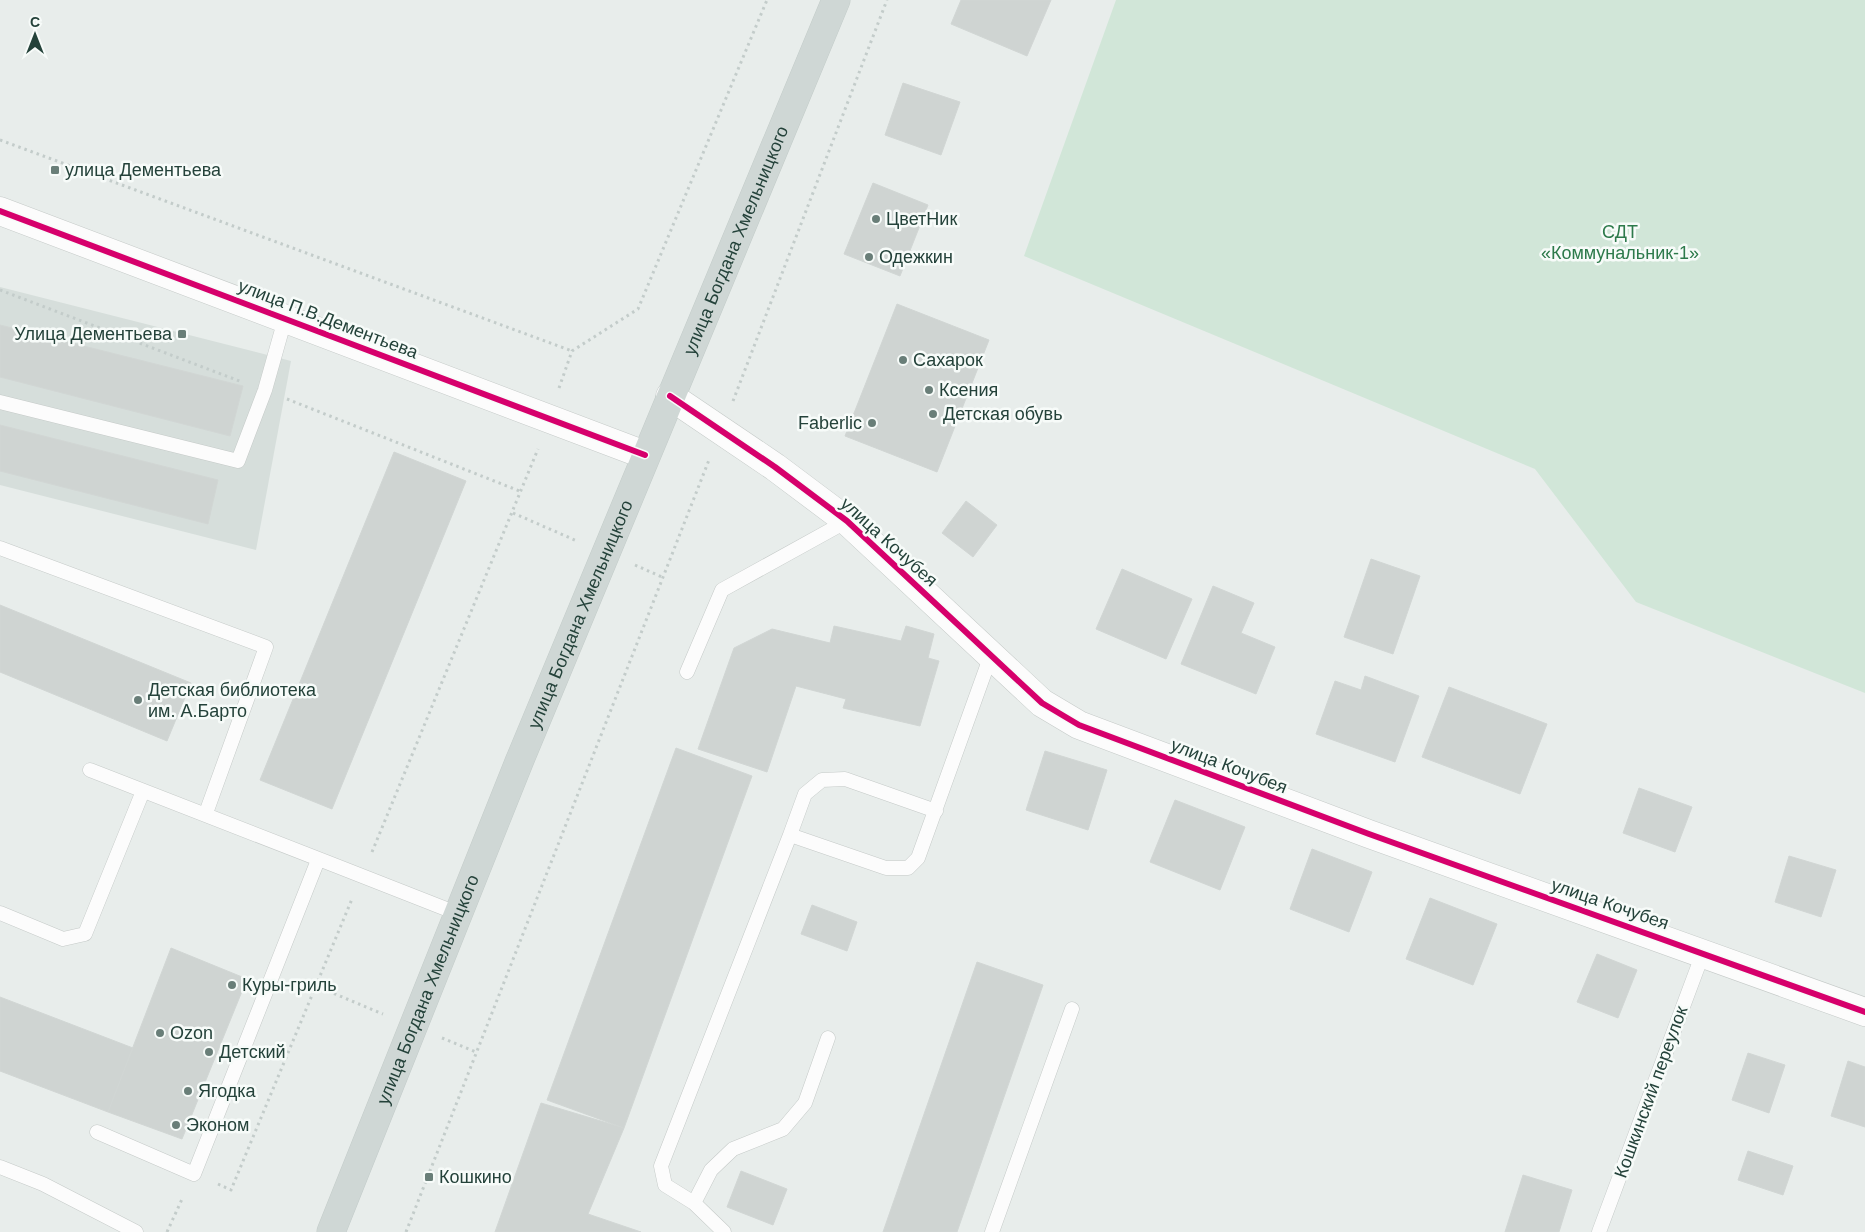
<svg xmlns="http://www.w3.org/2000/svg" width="1865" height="1232" font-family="Helvetica,sans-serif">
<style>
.built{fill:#d6dedb}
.green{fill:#d1e6d8}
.building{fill:#cfd4d2;stroke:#d1d6d4}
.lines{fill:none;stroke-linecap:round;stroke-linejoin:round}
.service-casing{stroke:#c5cac8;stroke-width:15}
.minor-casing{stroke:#c5cac8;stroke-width:29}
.tertiary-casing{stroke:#c5cac8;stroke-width:29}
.primary-casing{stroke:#c3ccc9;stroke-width:29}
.path{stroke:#c3ccca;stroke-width:3;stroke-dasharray:2.5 4;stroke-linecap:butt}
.service{stroke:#fcfcfc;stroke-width:14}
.minor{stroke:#fcfcfc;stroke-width:28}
.tertiary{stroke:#fcfcfc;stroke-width:28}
.primary{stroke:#cfd7d5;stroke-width:28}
.cycleway-casing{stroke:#f7fbf9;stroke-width:9}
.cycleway{stroke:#d6006c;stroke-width:6}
.poi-dot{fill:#697e78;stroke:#f7fbf9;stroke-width:2}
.labels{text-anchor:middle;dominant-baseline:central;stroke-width:5;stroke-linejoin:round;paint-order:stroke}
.poi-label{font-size:18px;fill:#24423a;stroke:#f7fbf9;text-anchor:start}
.park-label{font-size:18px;fill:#2d7a4b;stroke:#f7fbf9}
.street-label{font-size:18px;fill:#24423a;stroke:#f7fbf9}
</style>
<rect width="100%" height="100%" fill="#e8edeb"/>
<path class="built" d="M0,287L291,361L256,550L0,485Z"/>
<path class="green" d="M1116,0H1865V693L1636,602L1535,469L1024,256Z"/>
<path class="building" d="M961,0H1051L1027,56L951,24Z
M903,83L960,102L941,155L885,135Z
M873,183L928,205L900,276L844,254Z
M897,304L989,340L937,472L845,436Z
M0,325L243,386L230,436L0,377Z
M0,425L218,480L208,524L0,471Z
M394,452L466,481L332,809L260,780Z
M966,501L997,525L973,557L942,533Z
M1371,559L1420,576L1393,654L1344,637Z
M1122,569L1192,599L1166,659L1096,629Z
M1213,586L1254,603L1241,633L1275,647L1256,694L1181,664Z
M0,605L191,683L167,741L0,672Z
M834,626L901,641L906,626L934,634L928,658L939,661L920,726L843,708L846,699L796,686L767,772L698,749L734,648L772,629L830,643Z
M1365,676L1419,696L1395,762L1316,734L1335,681L1361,690Z
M1449,687L1547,724L1520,794L1422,757Z
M676,748L752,776L624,1128L547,1100Z
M1045,751L1107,770L1088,830L1026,810Z
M1639,788L1692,807L1675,852L1623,833Z
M1175,800L1245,827L1220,890L1150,862Z
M1312,849L1372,872L1349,932L1290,909Z
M1789,856L1836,870L1821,917L1775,902Z
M1430,898L1497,924L1473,985L1406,959Z
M812,905L857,922L847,951L801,934Z
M171,948L247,979L182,1139L108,1112Z
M1597,954L1637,970L1618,1018L1577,1002Z
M977,962L1043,985L957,1232H883Z
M0,997L133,1048L108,1112L0,1071Z
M1748,1053L1785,1065L1769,1113L1732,1100Z
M1848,1061L1865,1067V1127L1831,1116Z
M541,1103L624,1128L588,1214L641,1232H495Z
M1748,1151L1793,1166L1783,1195L1738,1180Z
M741,1171L787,1189L773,1225L727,1207Z
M1523,1175L1572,1190L1559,1232H1505Z"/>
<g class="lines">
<g class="service-casing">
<path id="service" d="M0,402L238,461L265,390L285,319
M0,548L266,647L206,813
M687,672L722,590L847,521
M90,770C213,817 336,866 459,914
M790,835L805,794L822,780L845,779L936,811
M0,913L63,939L85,934L143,791
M97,1132L194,1174L318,860
M0,1167L43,1184L136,1232
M694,1203L711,1170L733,1149L783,1129L805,1103L828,1038
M724,1232L694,1203L665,1185L661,1166L790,835L886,868H908L918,858L991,655
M992,1232L1072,1009
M1599,1232L1703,953"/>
</g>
<g class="minor-casing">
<path id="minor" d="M670,396L775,467L847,521L1042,703L1079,725L1369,834L1865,1012"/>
</g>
<g class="tertiary-casing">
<path id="tertiary" d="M0,211L645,455"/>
</g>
<g class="primary-casing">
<g id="primary">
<path id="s1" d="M331,1232L519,762L836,0"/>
</g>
</g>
<path class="path" d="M0,140L572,351
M0,290L242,382
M559,388L572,351L638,309L767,0
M287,399L522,492
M733,401L887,0
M513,513L577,541
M635,565L662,577
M372,852L538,449
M316,986L383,1014
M442,1038L476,1052
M218,1184L231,1190L352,899
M167,1232L183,1197
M406,1232L709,460"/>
<use href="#service" class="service"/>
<use href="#minor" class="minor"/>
<use href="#tertiary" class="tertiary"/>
<use href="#primary" class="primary"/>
<g class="cycleway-casing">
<path id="cycleway" d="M0,211L645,455
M670,396L775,467L847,521L1042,703L1079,725L1369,834L1865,1012"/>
</g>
<use href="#cycleway" class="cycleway"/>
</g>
<g class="poi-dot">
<rect x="50" y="165" width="10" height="10" rx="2.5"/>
<circle cx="876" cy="219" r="5"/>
<circle cx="869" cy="257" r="5"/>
<rect x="177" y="329" width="10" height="10" rx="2.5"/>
<circle cx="903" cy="360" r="5"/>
<circle cx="929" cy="390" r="5"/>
<circle cx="933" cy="414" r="5"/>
<circle cx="872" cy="423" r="5"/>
<circle cx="138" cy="700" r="5"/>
<circle cx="232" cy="985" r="5"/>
<circle cx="160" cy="1033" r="5"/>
<circle cx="209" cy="1052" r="5"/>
<circle cx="188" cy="1091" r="5"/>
<circle cx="176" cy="1125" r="5"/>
<rect x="424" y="1172" width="10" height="10" rx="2.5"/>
</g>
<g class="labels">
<g class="poi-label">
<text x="65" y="170">улица Дементьева</text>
<text x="886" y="219">ЦветНик</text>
<text x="879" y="257">Одежкин</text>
<text x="172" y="334" text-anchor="end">Улица Дементьева</text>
<text x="913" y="360">Сахарок</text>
<text x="939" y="390">Ксения</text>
<text x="943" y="414">Детская обувь</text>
<text x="862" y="423" text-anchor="end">Faberlic</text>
<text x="148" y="690">Детская библиотека<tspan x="148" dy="21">им. А.Барто</tspan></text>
<text x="242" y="985">Куры-гриль</text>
<text x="170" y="1033">Ozon</text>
<text x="219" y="1052">Детский</text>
<text x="198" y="1091">Ягодка</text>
<text x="186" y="1125">Эконом</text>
<text x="439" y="1177">Кошкино</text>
</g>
<g class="park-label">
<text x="1620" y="232">СДТ<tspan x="1620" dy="21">«Коммунальник-1»</tspan></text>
</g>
<g class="street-label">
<text stroke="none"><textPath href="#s1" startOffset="1071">улица Богдана Хмельницкого</textPath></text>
<text transform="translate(328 319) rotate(21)">улица П.В.Дементьева</text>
<text transform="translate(889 542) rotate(42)">улица Кочубея</text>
<text stroke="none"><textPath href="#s1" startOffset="666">улица Богдана Хмельницкого</textPath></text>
<text transform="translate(1229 766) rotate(21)">улица Кочубея</text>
<text transform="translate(1610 904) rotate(19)">улица Кочубея</text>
<text stroke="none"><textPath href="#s1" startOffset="261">улица Богдана Хмельницкого</textPath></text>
<text transform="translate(1651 1092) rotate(-70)">Кошкинский переулок</text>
</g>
</g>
<g transform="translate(35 35)" stroke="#f7fbf9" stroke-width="4" paint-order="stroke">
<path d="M0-4L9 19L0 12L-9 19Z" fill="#24423a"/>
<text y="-8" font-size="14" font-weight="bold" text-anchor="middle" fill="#24423a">С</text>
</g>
</svg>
